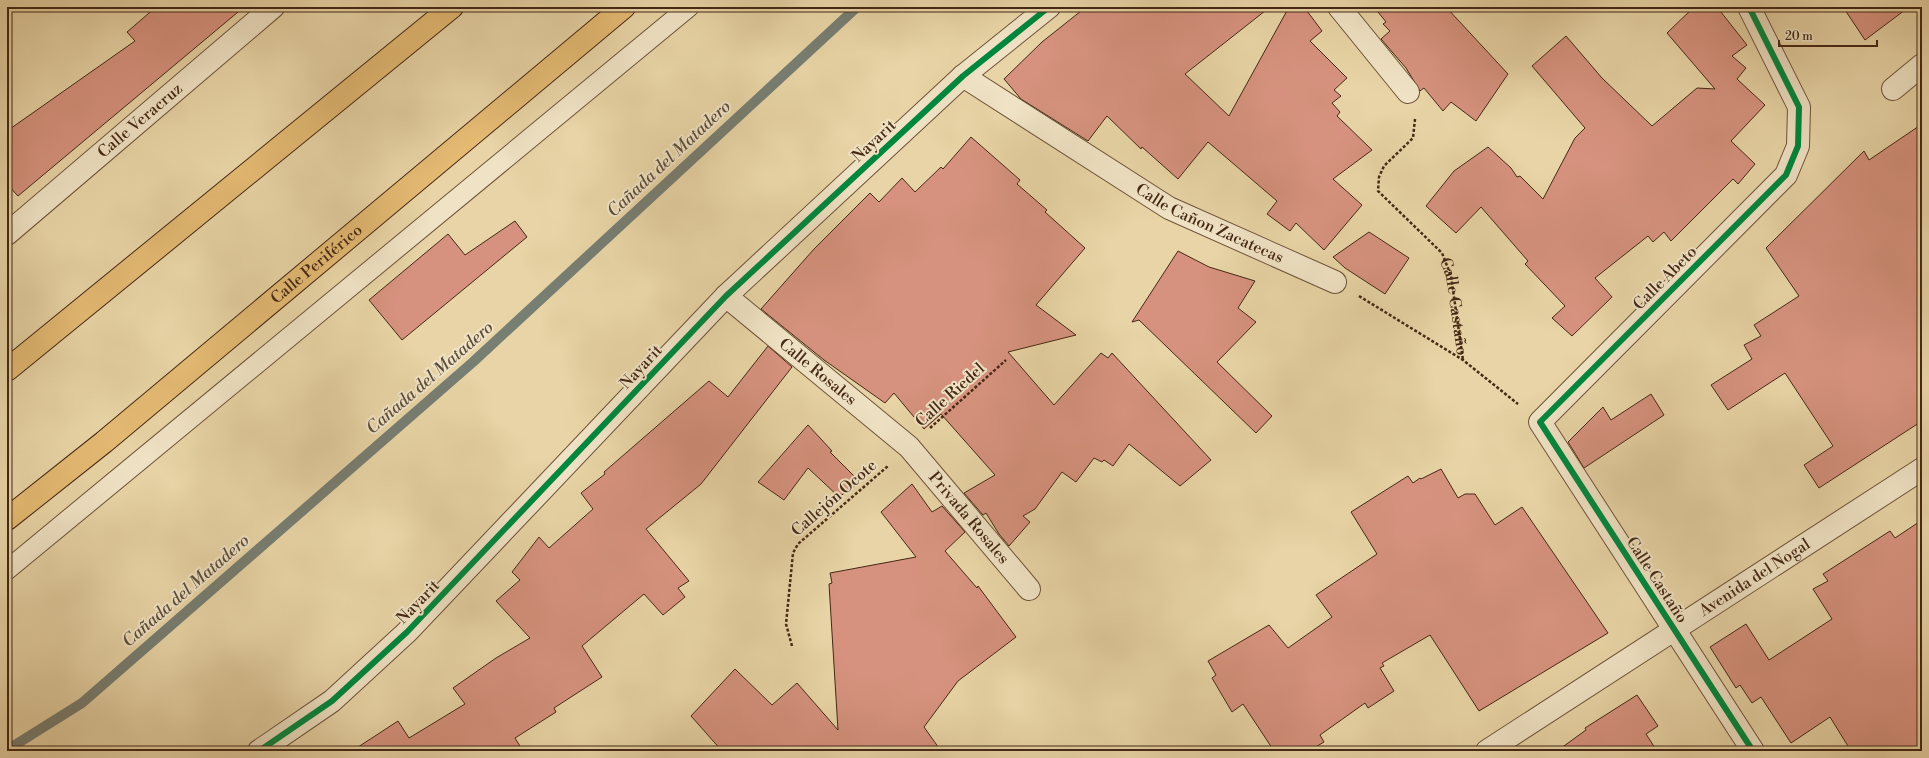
<svg xmlns="http://www.w3.org/2000/svg" width="1929" height="758" font-family="'Libre Bodoni',serif">
<style>
.lines{fill:none;stroke-linecap:round;stroke-linejoin:round}
.stream{stroke:#777e72;stroke-width:10}
.building{fill:#d6927e;stroke:#452815}
.service-casing{stroke:#6e5339;stroke-width:21}
.minor-casing{stroke:#6e5339;stroke-width:24}
.trunk-casing{stroke:#452815;stroke-width:24}
.path{stroke:#452815;stroke-width:2.5;stroke-dasharray:3 2;stroke-linecap:butt}
.service{stroke:#f0e3c5;stroke-width:19}
.minor{stroke:#f0e3c5;stroke-width:22}
.trunk{stroke:#e4ba73;stroke-width:22}
.cycleway-casing{stroke:#f0e3c5;stroke-width:8}
.cycleway{stroke:#00873e;stroke-width:6}
.labels{text-anchor:middle;dominant-baseline:central;stroke-width:4;stroke-linejoin:round;paint-order:stroke}
.street-label{font-size:16px;fill:#452815;stroke:#f0e3c5}
.water-label{font-size:17px;font-style:italic;fill:#5a4c3c;stroke:#f0e3c5}
</style>
<rect width="100%" height="100%" fill="#e8d4a6"/>
<filter id="stains"><feTurbulence type="fractalNoise" baseFrequency=".005" numOctaves="4"/><feColorMatrix values="0 0 0 0 .2 0 0 0 0 .09 0 0 0 0 .02 0 0 0 .5 -.17"/></filter>
<radialGradient id="worn" r=".72"><stop offset=".6" stop-color="#630" stop-opacity="0"/><stop offset="1" stop-color="#630" stop-opacity=".3"/></radialGradient>
<g class="lines">
<path class="stream" d="M7,750L82,703L473,362L857,7"/>
</g>
<path class="building" d="M156,7H244L18,196L7,184V131L135,41L127,32Z
M1086,7H1270L1185,74L1229,116L1289,7H1304L1322,31L1310,41L1347,78L1334,90L1341,96L1332,103L1340,112L1337,116L1372,150L1333,179L1362,205L1324,250L1296,223L1290,231L1267,214L1277,201L1208,142L1178,179L1142,147L1141,149L1107,116L1088,141L1021,99L1004,79L1042,42Z
M1374,7H1446L1508,74L1476,121L1451,102L1443,111L1424,88L1420,91L1406,68L1381,39L1390,31L1383,24L1386,22Z
M1694,7H1717L1747,45L1732,56L1746,68L1737,79L1765,105L1731,141L1755,164L1738,184L1733,179L1671,241L1664,232L1653,242L1648,236L1595,278L1612,297L1572,336L1552,318L1565,306L1525,264L1528,261L1481,207L1456,233L1426,206L1454,171L1488,147L1511,168L1517,177L1520,176L1543,199L1575,138L1585,128L1532,66L1566,36L1602,78L1652,126L1697,88L1715,89L1667,33Z
M1843,7H1909L1865,40Z
M1922,124V421L1819,488L1804,465L1833,446L1785,373L1728,410L1711,385L1752,359L1744,345L1761,336L1754,325L1799,296L1766,248L1864,151L1869,160Z
M971,137L1020,180L1017,184L1047,210L1045,212L1085,248L1036,305L1076,335L1008,352L1054,405L1101,353L1108,358L1112,353L1211,460L1180,486L1129,444L1113,466L1104,460L1102,462L1094,458L1076,482L1062,472L1035,509L1023,516L1030,522L1009,546L999,534L986,513L983,515L964,493L995,475L941,414L924,429L894,393L885,403L824,360L761,309L814,249L870,193L879,202L902,178L915,192L941,167L943,169Z
M515,221L527,237L402,340L369,300L448,234L465,255Z
M1369,232L1409,258L1385,294L1345,268L1333,257Z
M1178,251L1209,267L1255,281L1238,308L1256,322L1217,362L1272,416L1256,433L1139,320L1132,322Z
M768,346L792,367L701,484L646,529L689,581L678,588L685,597L663,615L644,594L582,646L602,677L554,708L556,712L515,738L523,751H352L398,721L409,738L465,704L453,688L496,658L530,638L496,601L520,580L512,572L539,537L549,548L593,509L581,493L605,474L604,472L709,381L728,397Z
M1651,394L1664,415L1584,468L1568,442L1603,407L1611,420Z
M808,425L832,451L830,452L860,482L839,497L808,468L784,500L758,482Z
M1441,469L1458,498L1465,494H1475L1495,525L1522,507L1608,633L1479,711L1430,635L1382,663L1384,666L1380,668L1394,691L1368,708L1365,703L1320,735L1324,742L1309,751H1274L1243,704L1232,712L1212,678L1216,675L1208,661L1269,625L1288,648L1332,617L1316,595L1377,554L1351,512L1408,476L1413,483L1420,478L1421,479Z
M912,484L932,512L942,506L965,532L945,551L977,588L978,586L1016,637L958,681L924,727L941,751H722L691,716L735,669L772,705L797,683L838,730L829,584L832,583L830,573L916,557L881,512Z
M1922,520V751H1851L1830,717L1791,743L1761,697L1752,703L1740,685L1736,688L1710,647L1746,624L1769,660L1832,619L1813,589L1828,581L1823,574L1890,531L1895,538Z
M1637,695L1658,726L1646,734L1657,751H1557L1586,730L1585,728Z"/>
<g class="lines">
<g class="service-casing">
<path id="service" d="M7,570L689,7"/>
</g>
<g class="minor-casing">
<g id="minor">
<path d="M1339,7L1408,92"/>
<path d="M1749,7L1799,107L1798,146L1786,175L1540,422L1753,751"/>
<path id="s2" d="M963,76L1169,208L1335,282"/>
<path d="M1893,89L1922,65"/>
<path id="s3" d="M7,234L273,7"/>
<path id="s4" d="M726,296L909,447L1029,589"/>
<path d="M259,751L332,701L407,632L726,296L963,76L1049,7"/>
<path id="s5" d="M1487,751L1922,469"/>
</g>
</g>
<g class="trunk-casing">
<g id="trunk">
<path d="M7,370L452,7"/>
<path id="s6" d="M7,519L104,442L624,7"/>
</g>
</g>
<g class="path">
<path id="s1" d="M1415,119L1413,138L1384,166L1379,177L1378,191L1442,253L1451,276L1463,360"/>
<path d="M1359,296L1463,360L1518,404"/>
<path d="M930,428L1006,360"/>
<path d="M792,646L786,624L793,553L798,544L888,466"/>
</g>
<use href="#service" class="service"/>
<use href="#minor" class="minor"/>
<use href="#trunk" class="trunk"/>
<g class="cycleway-casing">
<path id="cycleway" d="M1749,7L1799,107L1798,146L1786,175L1540,422L1753,751
M259,751L332,701L407,632L726,296L963,76L1049,7"/>
</g>
<use href="#cycleway" class="cycleway"/>
</g>
<g class="labels">
<g class="street-label">
<text stroke="none"><textPath href="#s3" startOffset="175">Calle Veracruz</textPath></text>
<text transform="translate(874 141) rotate(-43)">Nayarit</text>
<text stroke="none"><textPath href="#s2" startOffset="288">Calle Cañon Zacatecas</textPath></text>
<text stroke="none"><textPath href="#s6" startOffset="401">Calle Periférico</textPath></text>
<text transform="translate(1665 278) rotate(-45)">Calle Abeto</text>
<text stroke="none"><textPath href="#s1" startOffset="230">Calle Castaño</textPath></text>
<text transform="translate(641 367) rotate(-47)">Nayarit</text>
<text stroke="none"><textPath href="#s4" startOffset="119">Calle Rosales</textPath></text>
<text transform="translate(950 395) rotate(-42)">Calle Riedel</text>
<text transform="translate(834 498) rotate(-41)">Callejón Ocote</text>
<text stroke="none"><textPath href="#s4" startOffset="330">Privada Rosales</textPath></text>
<text stroke="none"><textPath href="#s5" startOffset="319">Avenida del Nogal</textPath></text>
<text transform="translate(1657 580) rotate(57)">Calle Castaño</text>
<text transform="translate(418 602) rotate(-46)">Nayarit</text>
</g>
<g class="water-label">
<text transform="translate(669 159) rotate(-43)">Cañada del Matadero</text>
<text transform="translate(430 378) rotate(-41)">Cañada del Matadero</text>
<text transform="translate(186 591) rotate(-41)">Cañada del Matadero</text>
</g>
</g>
<rect width="1929" height="758" fill="none" stroke="#e8d4a6" stroke-width="24"/>
<rect x="8" y="8" width="1913" height="742" fill="none" stroke="#452815" stroke-width="2"/>
<rect x="12" y="12" width="1905" height="734" fill="none" stroke="#452815"/>
<path d="M1779 40v6h98v-6" fill="none" stroke="#452815" stroke-width="2"/>
<text x="1785" y="40" font-size="12" fill="#452815" stroke="#f0e3c5" stroke-width="3" paint-order="stroke">20 m</text>
<rect width="100%" height="100%" filter="url(#stains)"/>
<rect width="100%" height="100%" fill="url(#worn)"/>
</svg>
